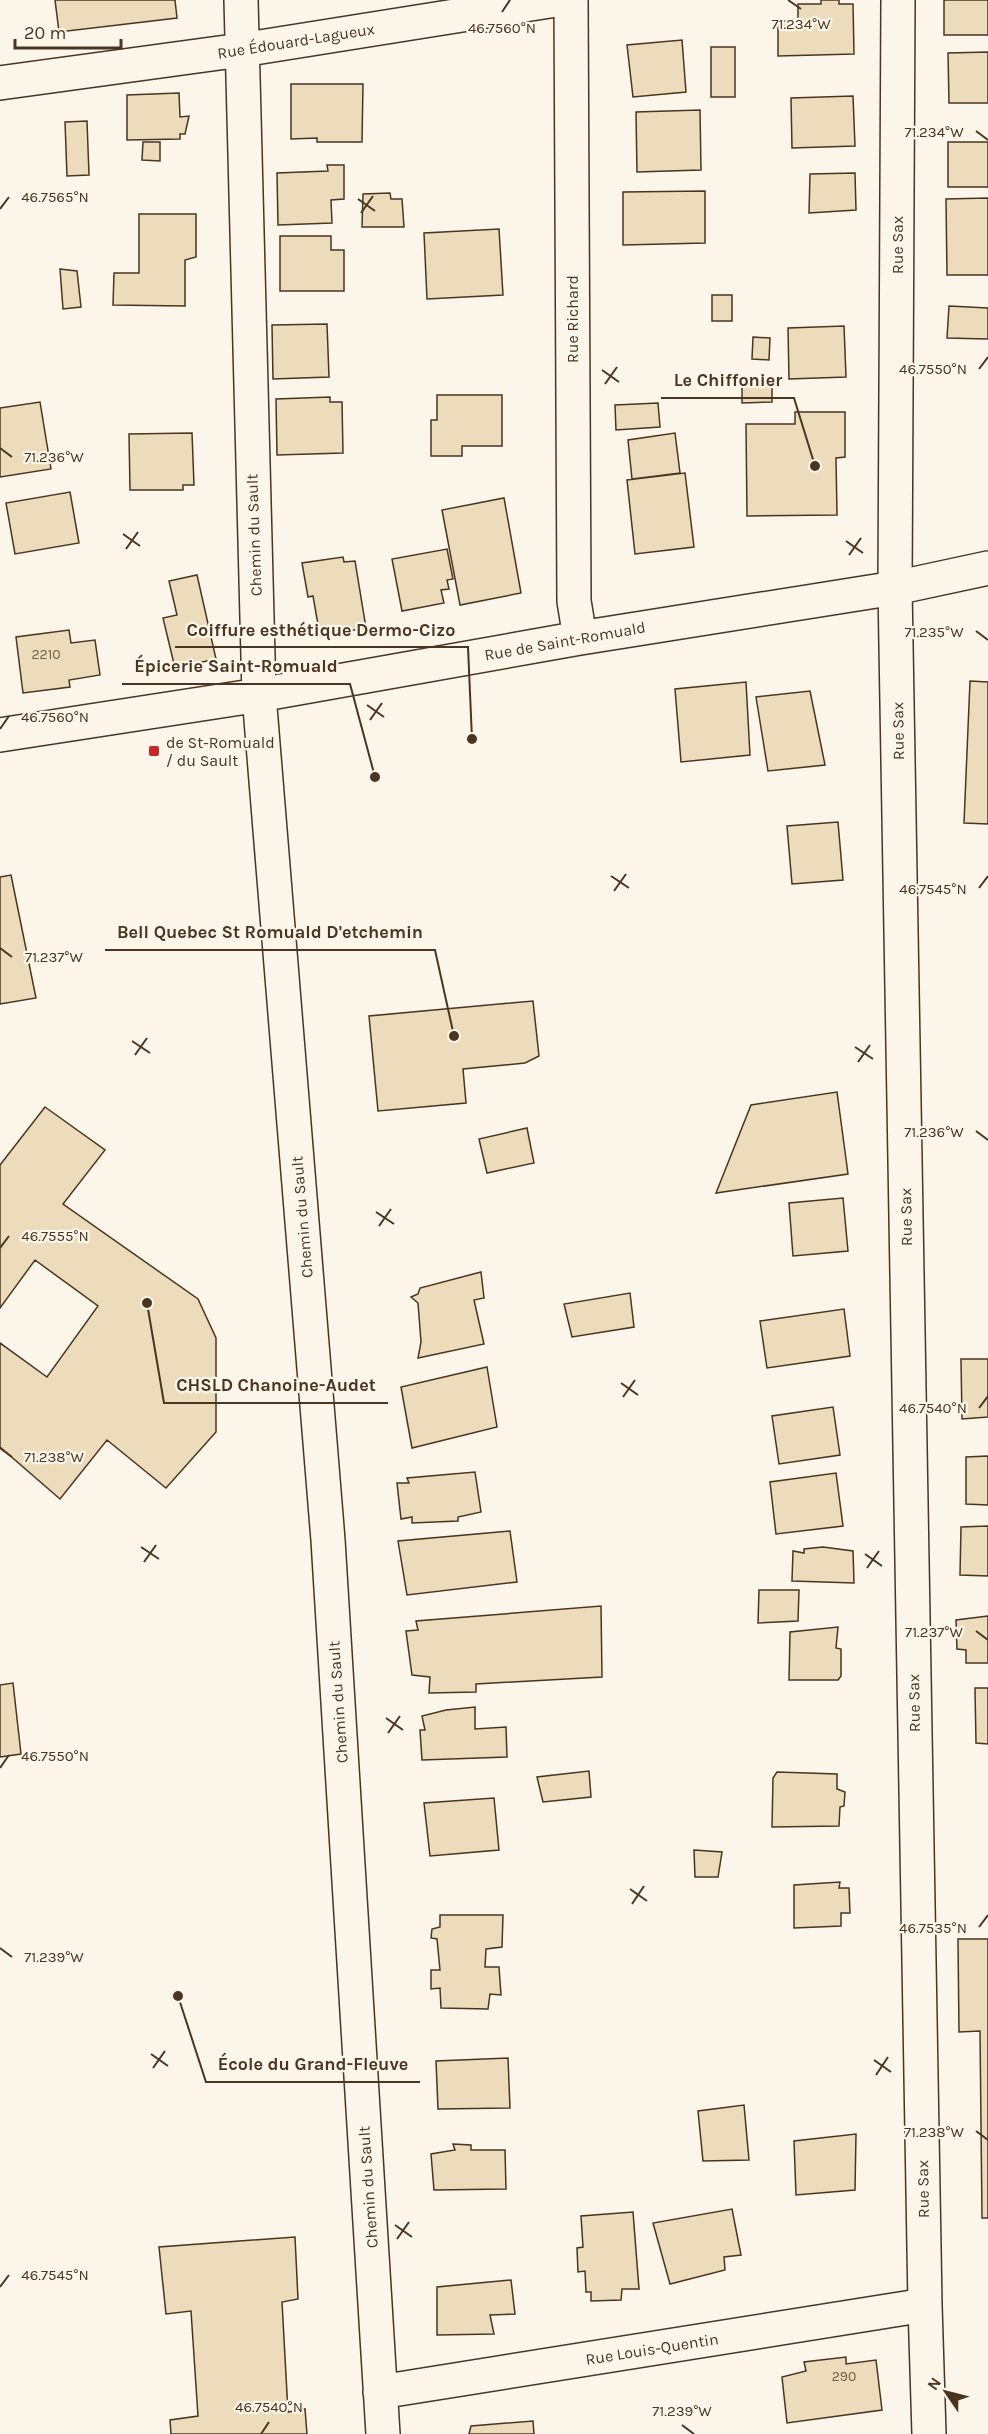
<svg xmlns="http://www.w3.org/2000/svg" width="988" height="2434" font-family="Karla,sans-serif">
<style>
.building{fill:#ecdcbc;stroke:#4a3520;stroke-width:1.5}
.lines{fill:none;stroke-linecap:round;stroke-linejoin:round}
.minor-casing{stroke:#4a3520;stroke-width:36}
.minor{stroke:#fbf6e9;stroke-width:33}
.ticks{fill:none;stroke:#4a3520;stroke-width:2}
.poi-dot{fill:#c62828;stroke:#fbf6e9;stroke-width:2}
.labels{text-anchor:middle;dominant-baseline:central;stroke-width:4.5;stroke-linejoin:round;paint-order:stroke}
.number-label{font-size:14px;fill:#725f47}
.street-label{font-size:16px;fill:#4a3520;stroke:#fbf6e9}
.poi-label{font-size:16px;fill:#4a3520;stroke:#fbf6e9;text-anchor:start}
.ticks-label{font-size:15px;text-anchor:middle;fill:#4a3520;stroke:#fbf6e9;stroke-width:4.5;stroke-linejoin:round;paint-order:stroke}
.leader{fill:none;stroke:#4a3520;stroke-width:2}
.callout-dot{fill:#4a3520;stroke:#fbf6e9;stroke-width:2}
.callout-label{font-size:18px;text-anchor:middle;font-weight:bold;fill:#4a3520;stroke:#fbf6e9;stroke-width:4.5;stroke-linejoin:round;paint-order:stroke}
</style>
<rect width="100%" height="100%" fill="#fbf6e9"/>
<path class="building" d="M55,0H175L177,18L59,32Z
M821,0H839V4H853L854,54L778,56V21H798V4H821Z
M944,0H988V35H944Z
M682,40L686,92L633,97L627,45Z
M711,47H735V97H711Z
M988,52V103H949L948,53Z
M291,84H363L362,142H317V138L291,139Z
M179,93L180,117L189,116L185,134H180V139L127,140V95Z
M853,96L855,146L792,148L791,98Z
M700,110L701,170L637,172L636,112Z
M87,121L89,175L67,176L65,122Z
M143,142H160V161L142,160Z
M948,142H988V187H948Z
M327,165H344V199L331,200L332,223L278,225L277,173L328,171Z
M855,173L856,210L809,213L810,174Z
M705,191V243L623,245V192Z
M390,193L391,199H402L404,227H362L363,194Z
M988,198V275H947L946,199Z
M139,214H196V257L185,260V306L113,305L114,273H139Z
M499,229L503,295L427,299L424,233Z
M280,236H331V250H344V291H280Z
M60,269L77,271L81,307L63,309Z
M712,295H732V321H712Z
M949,306L988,308V339L947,338Z
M327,324L329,377L273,379L272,325Z
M844,326L846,377L789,379L788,328Z
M753,337L770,338L769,360L752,359Z
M742,381H772V402L742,403Z
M437,395H502V446H462V456H431V420H437Z
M330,397V402H342L343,453L277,455L276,399Z
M40,402L51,469L0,477V408Z
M658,403L660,427L616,430L615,405Z
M795,412H845V457L836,458L837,515L747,516L746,424H795Z
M192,433L194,485H183V490H130L129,434Z
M675,433L680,473L632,479L628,440Z
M685,473L694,547L635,554L627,480Z
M70,492L79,543L15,554L6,503Z
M504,498L521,593L460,605L442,510Z
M447,549L453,579L447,580L449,589L441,590L444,603L402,611L392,559Z
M343,557L344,562L355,561L366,628L320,636L313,596L308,597L302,563Z
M197,575L216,659L175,668L163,618L177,615L169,581Z
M69,630L71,643L95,640L100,675L69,680L70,687L23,693L16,637Z
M970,681L988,682V824L964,823Z
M746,682L750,755L681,762L675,689Z
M810,691L825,765L768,771L756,697Z
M838,822L843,880L792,884L787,826Z
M11,875L36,998L0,1004V877Z
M533,1001L539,1056L525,1063L463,1069L466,1103L378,1111L369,1016Z
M837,1092L848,1174L716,1193L751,1105Z
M45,1107L105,1150L63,1204L198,1299L216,1338V1432L166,1488L107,1440L60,1499L0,1447V1343L47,1377L98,1306L35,1260L0,1308V1165Z
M527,1128L534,1163L487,1173L479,1139Z
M843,1198L848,1251L793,1256L789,1203Z
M481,1272L484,1298L474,1300L484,1344L418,1358L421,1342L418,1303L411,1297L418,1294L420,1288Z
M630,1293L634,1327L572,1337L564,1304Z
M844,1309L850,1356L767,1368L760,1321Z
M961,1359H988V1417L962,1419Z
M487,1367L497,1427L412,1448L401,1387Z
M833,1407L840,1455L779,1464L772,1416Z
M988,1456V1505L966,1504V1457Z
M475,1472L481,1512L458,1517V1521L412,1523V1517L401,1519L397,1483H409L407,1478Z
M836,1473L843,1526L776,1534L770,1482Z
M988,1526V1576L960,1575L961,1527Z
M510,1531L517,1582L407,1595L398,1541Z
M823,1547L853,1551L854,1583L792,1581L793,1551L804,1553V1549Z
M759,1590H799L798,1621L758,1623Z
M601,1606L602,1677L476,1684V1692L429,1693L430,1677L412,1675L406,1631L418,1630L416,1621Z
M988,1616V1663H966V1650L957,1649L956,1620Z
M838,1627L836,1648L841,1649V1676L838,1680H789L790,1632Z
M13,1683L21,1754L0,1757V1685Z
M975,1688H988V1744L976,1743Z
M475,1707V1729L506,1727L507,1757L422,1760L420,1730H425L422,1716L446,1710Z
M589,1771L591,1797L543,1802L537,1777Z
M777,1772L837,1774V1789L845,1792L844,1806L840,1807L839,1826L772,1827L773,1778Z
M494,1798L499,1850L430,1856L424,1803Z
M694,1850L722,1852L718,1877H695Z
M840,1882L839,1888H849L850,1913H841V1926L794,1928V1885Z
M440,1915H503L502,1947L486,1949L485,1967H499L501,1995L490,1994L488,2009L441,2008L440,1988L431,1989V1970H440L437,1939L431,1938L432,1929L440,1927Z
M958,1939H988V2218H982L980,2031L959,2032Z
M508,2058L510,2108L438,2109L436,2061Z
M744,2105L749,2160L703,2161L698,2111Z
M856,2134L855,2190L796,2195L794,2141Z
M453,2144L471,2145V2150H505L506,2189L434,2190L431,2154L455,2150Z
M732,2209L741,2255L724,2257L725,2270L670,2284L653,2223Z
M633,2212L639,2289H622L621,2300L591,2301V2292H586L585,2271L578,2272L577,2248L583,2247L581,2216Z
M295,2237L298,2299L282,2302L288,2412L305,2409L307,2434H171L170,2420L198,2416L191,2311L166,2314L159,2247Z
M511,2280L515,2314L490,2315L494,2334L437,2335V2287Z
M846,2357V2364L876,2360L882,2410L787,2423L782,2377L806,2371L804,2362Z
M533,2421L534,2434H469L471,2426Z"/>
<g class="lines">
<g class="minor-casing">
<path id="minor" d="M241,0L259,695L328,1540L383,2434
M571,0L574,601L580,638
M898,0L895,588L925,2305L929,2434
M0,83L241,50L556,0
M0,735L259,695L580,638L895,588L988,568
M380,2392L925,2305"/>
</g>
<use href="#minor" class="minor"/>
</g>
<path class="ticks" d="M788,0L801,9M502,12L510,0M976,131L988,140M358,199L375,211M0,209L9,197M361,213L373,196M979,369L988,357M602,370L619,382M605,384L617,367M0,448L12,457M123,534L140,546M846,541L863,553M126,549L138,532M849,555L861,538M976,631L988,640M367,705L384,717M370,720L382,703M0,729L9,716M611,876L629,888M979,888L988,876M614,891L626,874M0,948L12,957M132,1041L150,1053M855,1047L873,1059M135,1055L147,1038M858,1062L870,1045M976,1131L988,1140M376,1212L394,1224M379,1226L391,1209M0,1248L9,1236M621,1383L638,1395M623,1397L635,1380M979,1408L988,1396M0,1448L12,1457M141,1547L159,1559M865,1554L882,1566M144,1562L156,1545M867,1568L879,1551M976,1631L988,1640M386,1718L403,1730M388,1733L400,1716M0,1768L9,1755M630,1889L647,1901M632,1904L644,1886M979,1927L988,1915M0,1948L12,1957M151,2054L168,2066M874,2060L891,2072M153,2068L165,2051M876,2075L888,2057M976,2131L988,2140M395,2225L412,2237M397,2239L409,2222M0,2287L9,2275M682,2425L694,2434M261,2434L269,2422"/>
<rect class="poi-dot" x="148" y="745" width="12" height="12" rx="3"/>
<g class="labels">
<g class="number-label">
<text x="46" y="654">2210</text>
<text x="844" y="2376">290</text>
</g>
<g class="street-label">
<text transform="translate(296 41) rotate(-9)">Rue Édouard-Lagueux</text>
<text transform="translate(897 245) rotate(-90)">Rue Sax</text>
<text transform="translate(572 319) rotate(-90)">Rue Richard</text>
<text transform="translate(254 535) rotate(-92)">Chemin du Sault</text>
<text transform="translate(565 641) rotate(-10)">Rue de Saint-Romuald</text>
<text transform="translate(898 731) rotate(-91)">Rue Sax</text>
<text transform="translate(302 1217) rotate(-95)">Chemin du Sault</text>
<text transform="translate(906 1217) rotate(-91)">Rue Sax</text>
<text transform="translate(338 1702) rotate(-94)">Chemin du Sault</text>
<text transform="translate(914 1703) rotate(-91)">Rue Sax</text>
<text transform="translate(368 2187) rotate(-94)">Chemin du Sault</text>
<text transform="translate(923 2189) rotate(-91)">Rue Sax</text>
<text transform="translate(652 2349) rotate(-9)">Rue Louis-Quentin</text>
</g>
<g class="poi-label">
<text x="166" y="742">de St-Romuald<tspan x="166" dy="18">/ du Sault</tspan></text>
</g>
</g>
<g class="ticks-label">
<text x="801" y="29">71.234°W</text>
<text x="502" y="33">46.7560°N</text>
<text x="934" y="137">71.234°W</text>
<text x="55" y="202">46.7565°N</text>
<text x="933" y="374">46.7550°N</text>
<text x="54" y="462">71.236°W</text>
<text x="934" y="637">71.235°W</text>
<text x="55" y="722">46.7560°N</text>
<text x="933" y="894">46.7545°N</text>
<text x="54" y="962">71.237°W</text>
<text x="934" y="1137">71.236°W</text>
<text x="55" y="1241">46.7555°N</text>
<text x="933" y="1413">46.7540°N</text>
<text x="54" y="1462">71.238°W</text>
<text x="934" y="1637">71.237°W</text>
<text x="55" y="1761">46.7550°N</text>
<text x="933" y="1933">46.7535°N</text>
<text x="54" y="1962">71.239°W</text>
<text x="934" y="2137">71.238°W</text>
<text x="55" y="2280">46.7545°N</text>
<text x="269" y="2412">46.7540°N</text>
<text x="682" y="2416">71.239°W</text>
</g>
<path class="leader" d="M815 466L794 398H661M472 739L468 647H175M375 777L350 684H122M454 1036L435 950H105M147 1303L164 1403H388M178 1996L206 2082H420"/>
<g class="callout-dot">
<circle cx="815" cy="466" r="6"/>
<circle cx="472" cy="739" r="6"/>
<circle cx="375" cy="777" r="6"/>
<circle cx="454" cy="1036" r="6"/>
<circle cx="147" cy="1303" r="6"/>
<circle cx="178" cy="1996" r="6"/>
</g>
<g class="callout-label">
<text x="728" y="386">Le Chiffonier</text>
<text x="321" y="636">Coiffure esthétique Dermo-Cizo</text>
<text x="236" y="672">Épicerie Saint-Romuald</text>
<text x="270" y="938">Bell Quebec St Romuald D'etchemin</text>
<text x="276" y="1391">CHSLD Chanoine-Audet</text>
<text x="313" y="2070">École du Grand-Fleuve</text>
</g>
<g transform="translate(946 2392) rotate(305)" stroke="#fbf6e9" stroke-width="4.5" paint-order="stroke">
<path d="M0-4.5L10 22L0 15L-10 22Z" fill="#4a3520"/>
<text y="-9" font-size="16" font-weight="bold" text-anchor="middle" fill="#4a3520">N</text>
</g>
<path d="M15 39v9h106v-9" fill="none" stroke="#4a3520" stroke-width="3"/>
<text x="24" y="39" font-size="18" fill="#4a3520" stroke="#fbf6e9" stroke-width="4.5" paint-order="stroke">20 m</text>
</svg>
